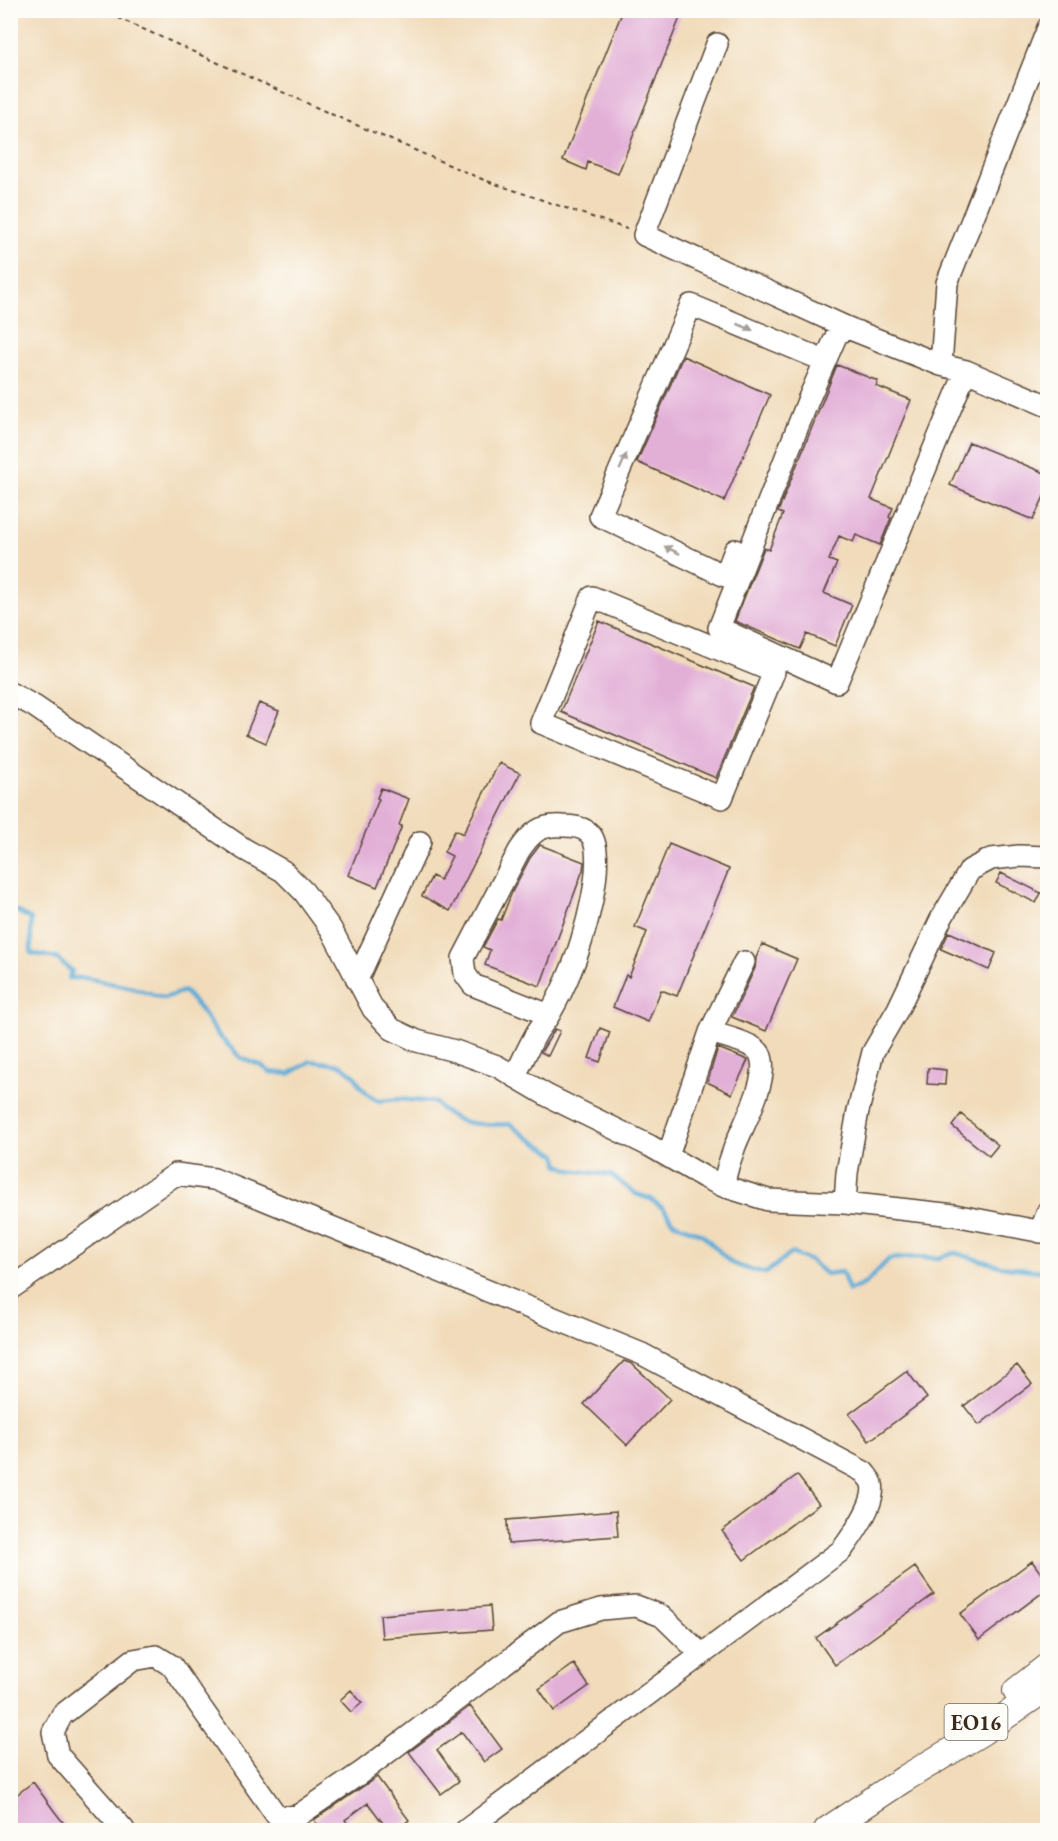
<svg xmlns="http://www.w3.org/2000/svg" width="1058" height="1841" font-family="'EB Garamond',serif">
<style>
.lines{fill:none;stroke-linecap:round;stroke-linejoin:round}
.stream{stroke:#5caad6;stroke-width:4.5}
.building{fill:#e2afd7}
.minor-casing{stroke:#564535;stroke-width:24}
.major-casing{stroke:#564535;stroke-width:28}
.path{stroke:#564535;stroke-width:2;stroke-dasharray:4.5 4.5;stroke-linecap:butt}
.minor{stroke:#fff;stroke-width:21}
.major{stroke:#fff;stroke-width:26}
.oneway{fill:#a79f9a}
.labels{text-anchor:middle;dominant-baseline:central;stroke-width:5;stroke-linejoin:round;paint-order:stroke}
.shield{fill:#fdfcf7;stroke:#75695f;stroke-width:1.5}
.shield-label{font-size:21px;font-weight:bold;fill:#3b2a1e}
</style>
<rect width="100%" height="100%" fill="#fdfcf7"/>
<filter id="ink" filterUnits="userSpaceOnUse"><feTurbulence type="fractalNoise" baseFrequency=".0167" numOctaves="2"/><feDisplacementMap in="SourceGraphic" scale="12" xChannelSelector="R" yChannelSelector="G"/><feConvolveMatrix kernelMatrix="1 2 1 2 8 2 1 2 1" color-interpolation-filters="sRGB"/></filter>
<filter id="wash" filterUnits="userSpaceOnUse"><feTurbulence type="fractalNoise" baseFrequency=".008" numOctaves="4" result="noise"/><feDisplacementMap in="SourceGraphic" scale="24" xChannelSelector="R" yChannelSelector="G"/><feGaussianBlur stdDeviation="1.35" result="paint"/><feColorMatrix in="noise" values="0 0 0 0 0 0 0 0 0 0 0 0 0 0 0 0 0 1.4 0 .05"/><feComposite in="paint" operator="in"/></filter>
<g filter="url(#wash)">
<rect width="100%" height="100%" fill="#f1dbba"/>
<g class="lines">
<path class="stream" d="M10,907L31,919V953L56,958L72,971L69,978H86L133,988L164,998L184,991L201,1010L217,1034L241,1058L260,1065L270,1072L289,1074L311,1061L341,1065L355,1076L361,1087L369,1095L379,1101L398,1099L434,1102C456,1127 480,1125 511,1124C524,1138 541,1144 557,1155L558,1164L570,1170L611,1175L636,1194L651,1199L664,1209L673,1222L703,1235L731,1263L748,1269L766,1273L791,1253L811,1261L826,1274L842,1272L849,1291L866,1283L889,1259L914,1257L938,1258L955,1253L1000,1266L1048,1272"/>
</g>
<g id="blocks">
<path class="building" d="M623,10H683L618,174L588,162L586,170L563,160Z
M683,356L770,395L724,501L637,462Z
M837,365L878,381L876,386L911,400L871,499L893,508L889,517L891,518L880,545L856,535L853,542L839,536L829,560L837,563L824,593L852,605L835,646L807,634L800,649L735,621L764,548L769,550L783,514L778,512Z
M969,442L1047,474V490L1033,520L950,485Z
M599,621L754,687L716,778L561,712Z
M259,703L279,711L266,743L246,734Z
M499,763L520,773L450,911L422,896L432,876L440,880L452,856L444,852L455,830L463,834Z
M381,788L409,799L399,825L402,826L377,887L348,875L379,799L377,798Z
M669,844L729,869L677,996L661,990L648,1022L613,1007L626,975L629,977L647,932L635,927Z
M540,845L584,862L583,870L540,986L485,965L490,950L483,947L498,919L501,920L512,892L530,858Z
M1001,873L1041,893L1036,903L996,883Z
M949,932L996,953L989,970L941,949Z
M762,944L797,959L766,1031L732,1017L755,968L756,958Z
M600,1028L610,1032L600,1062L589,1058Z
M555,1029L560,1031L548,1056L541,1052Z
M718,1048L748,1060L732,1094L707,1082Z
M928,1068L946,1070L945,1085L927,1084Z
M961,1114L998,1145L989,1156L952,1126Z
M624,1361L632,1364L670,1399L627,1445L584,1404Z
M1017,1365L1032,1384L979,1425L964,1406Z
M907,1371L927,1398L869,1441L849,1414Z
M797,1475L819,1504L744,1560L722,1531Z
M616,1511L618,1536L508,1544L507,1520Z
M1032,1561L1047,1582V1589L979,1640L960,1614Z
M915,1567L934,1594L835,1665L816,1638Z
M490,1606L492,1630L382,1638L380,1615Z
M574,1664L589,1686L554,1711L539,1689Z
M351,1690L362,1703L351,1712L340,1700Z
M470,1706L502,1749L484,1762L462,1732L437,1750L459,1781L441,1794L409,1752Z
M377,1777L409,1820L396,1830H388L368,1803L345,1820L353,1830H322L314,1820Z
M33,1782L55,1812L69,1830H10V1800Z"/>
</g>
</g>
<g filter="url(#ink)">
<use href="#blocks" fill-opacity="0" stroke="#564535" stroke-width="1.5"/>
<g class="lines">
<g class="minor-casing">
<path id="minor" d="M717,44L644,235L848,328L941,365L966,371L1048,406
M848,328L837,334L809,398L719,628L837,682L966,371
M941,365L947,283L1048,28
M735,550L725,576L600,516L691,305L813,356
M592,597L774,672L722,798L541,723Z
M10,693L34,706L244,849L283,871L304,892L331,929L373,1009L392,1029L417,1041L455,1051L497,1066L548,1096L650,1146L704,1177L723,1186L768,1200L845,1203L954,1215L1048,1233
M357,980L420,842
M710,1032C721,1036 755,1043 760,1054C771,1076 743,1125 735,1146C730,1159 726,1172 723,1186
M515,1076C522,1062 528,1048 536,1034C539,1028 545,1022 549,1015C557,1001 565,985 571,970C582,946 610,852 589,833C583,827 571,826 563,826C540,824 531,833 519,851L463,958L465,974L473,985L549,1015
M668,1156L710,1032L744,962
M845,1203L847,1173L858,1111L873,1052L898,1009L941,919L970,870L991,859L1019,856L1048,857
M1040,1232L1048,1211
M10,1289L176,1174L214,1179L642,1354L864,1472C866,1475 871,1480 872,1484C877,1502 852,1536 842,1550L466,1830
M124,1830L58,1755L53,1732L62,1715L133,1660L156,1656L172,1666L276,1815L289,1817L299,1815L362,1772L559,1622L601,1609L636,1606L662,1616L701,1654"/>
</g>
<g class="major-casing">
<path id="major" d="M1016,1691L1048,1666
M827,1830L904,1779L982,1732L1048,1687"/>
</g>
<path class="path" d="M101,10L331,114L484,180L627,229"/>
<use href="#minor" class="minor"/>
<use href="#major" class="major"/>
</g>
<defs><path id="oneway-solid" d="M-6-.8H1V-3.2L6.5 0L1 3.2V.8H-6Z" transform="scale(1.5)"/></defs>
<g class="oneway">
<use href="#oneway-solid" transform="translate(745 327) rotate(22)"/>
<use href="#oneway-solid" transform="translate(623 462) rotate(-67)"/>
<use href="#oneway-solid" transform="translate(672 550) rotate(-154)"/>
</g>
</g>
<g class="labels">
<rect class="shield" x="944.5" y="1704" width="63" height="36" rx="4.5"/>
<g class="shield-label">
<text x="976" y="1722">ΕΟ16</text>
</g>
</g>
<rect width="1058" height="1841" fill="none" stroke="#fdfcf7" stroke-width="36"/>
</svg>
